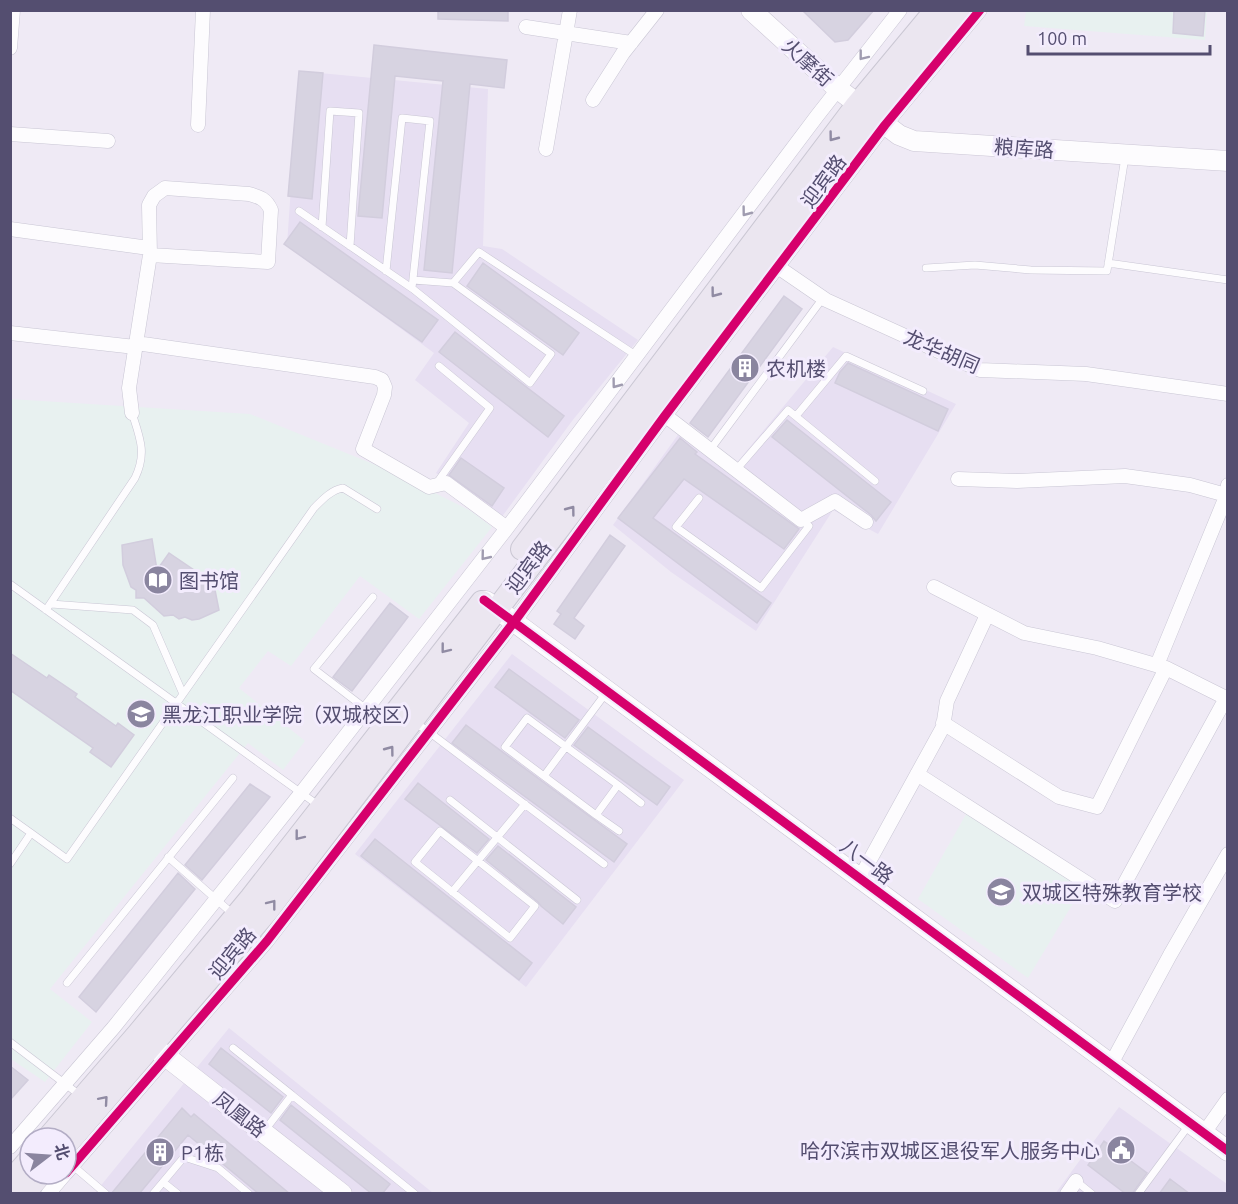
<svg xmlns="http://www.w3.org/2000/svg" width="1238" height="1204" font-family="Ubuntu,'Noto Sans SC',sans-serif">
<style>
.residential{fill:#e7dff2}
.education{fill:#e8f1f0}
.building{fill:#d7d3e1;stroke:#d2cddd;stroke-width:1.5}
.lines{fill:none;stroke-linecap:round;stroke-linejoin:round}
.lane-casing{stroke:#c9c6d4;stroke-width:8}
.street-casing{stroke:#c9c6d4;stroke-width:15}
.secondary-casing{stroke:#cbc6d5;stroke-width:21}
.primary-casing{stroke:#cac7d3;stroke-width:24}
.lane{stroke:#fdfcfe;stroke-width:7}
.street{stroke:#fdfcfe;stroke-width:14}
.secondary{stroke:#fdfcfe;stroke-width:20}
.primary{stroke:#ebe6f0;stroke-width:22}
.cycleway-casing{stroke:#f3ecfd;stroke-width:13}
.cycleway{stroke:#d6006c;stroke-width:9}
.oneway{stroke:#a09cb0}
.oneway2{stroke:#908ba3}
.labels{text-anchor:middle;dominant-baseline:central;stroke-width:6;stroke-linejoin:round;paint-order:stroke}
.street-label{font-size:20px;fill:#544e70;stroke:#f3ecfd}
.poi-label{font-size:20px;fill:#544e70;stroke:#f3ecfd;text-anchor:start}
</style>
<rect width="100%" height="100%" fill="#efeaf5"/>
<path class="residential" d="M299,71L488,89L483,246L502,249L638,340L572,421L501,518L436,473L469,423L415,380L434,353L287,245Z
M833,347L956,404L878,534L833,510L756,631L671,572L613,525L680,432L734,466Z
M512,654L684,780L526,987L355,854Z
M229,1028L433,1193L94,1194Z
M1119,1107L1227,1184V1193L1055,1194Z"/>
<path class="education" d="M1026,11H1207L1205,40L1024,26Z
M10,399L250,414L393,472L471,511L492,527L419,619L360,576L291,666L268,651L239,688L305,741L283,770L248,743L50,989L92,1022L45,1082L11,1059Z
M969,809L1084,885L1028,978L918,899Z"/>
<path class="building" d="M438,10H508V21L438,19Z
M802,10H874L848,40L835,42Z
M1174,10H1205L1203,36L1173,33Z
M374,45L507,60L504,88L470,84L452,273L424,270L443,81L395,76L382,218L358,216Z
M299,71L323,73L312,199L288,196Z
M300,222L438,320L422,342L284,244Z
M483,263L579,333L563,355L467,286Z
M784,296L802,309L708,437L690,423Z
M455,332L564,416L548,437L439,352Z
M848,363L948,409L938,431L835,383L840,372Z
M787,420L891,502L876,521L871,515L772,437Z
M680,438L697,452L695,454L799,529L784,549L684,479L653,518L771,603L757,623L618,518Z
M461,458L504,488L492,506L449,475Z
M610,535L625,546L574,618L584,626L575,639L554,624L561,614L557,611Z
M152,539L157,570L169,553L194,570L182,588L213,580L219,610L199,619L192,620L185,617L179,619L173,615L164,616L144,598H136V590L131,587L123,565L122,545Z
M390,603L408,617L352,691L333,677Z
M10,653L47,678L49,675L77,694L75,697L116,726L118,723L134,735L111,767L90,752L93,748L10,690Z
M509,669L579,720L565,738L495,687Z
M466,725L627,844L614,862L452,743Z
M588,727L670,787L657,805L574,745Z
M418,783L489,839L477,853L405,799Z
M250,784L270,797L202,880L185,865Z
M375,839L532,963L519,980L361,856Z
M498,846L576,907L563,924L541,906L538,902L486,860Z
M178,873L195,889L96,1012L79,997Z
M221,1048L283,1097L271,1113L209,1064Z
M10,1066L28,1080L10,1100Z
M291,1105L390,1184L382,1194H372L280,1120Z
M182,1108L191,1117L194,1114L290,1194H259L188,1135L139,1194H111Z
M1104,1141L1147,1173L1132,1194H1126L1088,1165Z
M1170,1179L1190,1194H1159Z"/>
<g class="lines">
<g class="lane-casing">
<path id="lane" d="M299,211L413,289L530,383L551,354L453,283L479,252L637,356
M322,227L330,111L359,113L350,246
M1108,263L1228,280
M926,268L975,265L1031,270L1107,271L1125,157
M386,271L402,118L430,121L412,288
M413,280L453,283
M796,416L846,356L923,391
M710,450L823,298
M736,470L788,410L875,481
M436,484L490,408L439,366
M699,498L676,527L761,588L809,526L801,520
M10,584L318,805
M51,604L133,610L153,625L183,694
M46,610L135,478C147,453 140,438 132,413
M366,709L314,669L373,597
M527,718L618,785L596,815L505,747Z
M414,722L429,732L604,864
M544,776L606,693
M618,785L641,803
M450,800L577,900
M596,815L619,831
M10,818L31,833L10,864
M440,831L535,906L510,938L415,862Z
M31,833L67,859L314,508C322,500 331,490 343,488L377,509
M168,857L234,915
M452,892L525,804
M67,983L233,778
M10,1042L81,1096
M233,1048L292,1095L265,1130
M292,1095L415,1194
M72,1165L106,1194
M1076,1181L1092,1194
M163,1182L178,1194
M153,1194L184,1157L218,1168L249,1194
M1138,1194L1189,1125"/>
</g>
<g class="street-casing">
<path id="street" d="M526,27L631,43
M10,48L13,10
M593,100L623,53L657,10
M198,125L203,10
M10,134L108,141
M546,149L570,10
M10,229L149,248
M772,263L826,300L980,370L1086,374L1228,394
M10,333L135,347
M136,343L375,377L382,380L385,387L384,395L363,449L429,487L446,483L507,528
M658,410L801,520L835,501L866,522
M132,413L129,388L150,255L149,205L154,196L165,188L249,194C260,197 266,199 271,210L268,262L150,255
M958,479L1017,481L1125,476L1190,485L1226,495
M934,587L1024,633L1097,648L1166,668L1228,699
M1157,665L1225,499L1228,485
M943,723L1059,797L1097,807L1166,668
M917,774L1115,901L1226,698
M860,878L943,727L947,701L987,615
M1111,1064L1170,955L1228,854
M1204,1133L1228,1099
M10,1147L114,1027L302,792L507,528L817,116L900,10
M66,1173L267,941L514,622L664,417L885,125L980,10
M48,1194L65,1174
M1067,1194L1076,1181"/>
</g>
<g class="secondary-casing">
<path id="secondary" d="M751,10L838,89L899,135L914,141L1228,161
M486,601L1228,1151
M140,1036L342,1194"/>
</g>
<g class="primary-casing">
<path id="primary" d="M522,549L857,105L936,10
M48,1138L138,1034L251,898L482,602
M66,1145L267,911L873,116L959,10
M10,1182L30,1159
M24,1194L41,1174"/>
</g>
<use href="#lane" class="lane"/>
<use href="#street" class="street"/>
<use href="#secondary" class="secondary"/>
<use href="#primary" class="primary"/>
<g class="cycleway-casing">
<path id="cycleway" d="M484,600L1228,1151
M66,1173L267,941L514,622L664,417L885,125L980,10"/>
</g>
<use href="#cycleway" class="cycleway"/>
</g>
<defs><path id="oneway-chevron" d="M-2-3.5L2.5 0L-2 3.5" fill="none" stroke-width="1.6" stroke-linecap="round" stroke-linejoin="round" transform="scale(1.5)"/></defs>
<g class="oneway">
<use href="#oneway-chevron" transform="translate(863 56) rotate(128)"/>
<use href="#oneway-chevron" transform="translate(746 212) rotate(127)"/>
<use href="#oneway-chevron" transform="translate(616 384) rotate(127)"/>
<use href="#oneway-chevron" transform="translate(485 556) rotate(129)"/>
</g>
<g class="oneway2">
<use href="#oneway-chevron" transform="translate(833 137) rotate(127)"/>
<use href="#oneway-chevron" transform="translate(715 293) rotate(127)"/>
<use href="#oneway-chevron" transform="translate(571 510) rotate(-53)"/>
<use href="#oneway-chevron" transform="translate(445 649) rotate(128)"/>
<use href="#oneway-chevron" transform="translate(390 750) rotate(-53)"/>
<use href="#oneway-chevron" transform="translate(299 836) rotate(128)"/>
<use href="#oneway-chevron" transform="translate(272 904) rotate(-52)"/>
<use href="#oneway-chevron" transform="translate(104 1100) rotate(-49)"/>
</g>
<defs>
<g id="building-disc" transform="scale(1.5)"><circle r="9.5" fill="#8a859f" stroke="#f3ecfd"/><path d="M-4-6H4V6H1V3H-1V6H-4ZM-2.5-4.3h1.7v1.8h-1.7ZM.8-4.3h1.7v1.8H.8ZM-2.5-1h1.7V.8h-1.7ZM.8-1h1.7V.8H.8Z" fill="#fff"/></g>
<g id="library-disc" transform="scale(1.5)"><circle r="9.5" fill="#8a859f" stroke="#f3ecfd"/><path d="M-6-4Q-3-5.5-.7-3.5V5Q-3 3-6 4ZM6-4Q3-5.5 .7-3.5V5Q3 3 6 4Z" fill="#fff"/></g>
<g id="university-disc" transform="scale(1.5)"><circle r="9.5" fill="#8a859f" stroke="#f3ecfd"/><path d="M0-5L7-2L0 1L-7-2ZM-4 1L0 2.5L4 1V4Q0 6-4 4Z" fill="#fff"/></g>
<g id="school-disc" transform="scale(1.5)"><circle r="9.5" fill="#8a859f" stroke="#f3ecfd"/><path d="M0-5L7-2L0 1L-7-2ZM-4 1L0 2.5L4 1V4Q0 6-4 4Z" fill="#fff"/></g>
<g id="civic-disc" transform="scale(1.5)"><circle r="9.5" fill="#8a859f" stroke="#f3ecfd"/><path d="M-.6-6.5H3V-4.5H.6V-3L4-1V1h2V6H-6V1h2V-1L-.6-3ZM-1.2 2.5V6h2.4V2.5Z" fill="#fff"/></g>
</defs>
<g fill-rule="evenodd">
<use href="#building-disc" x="745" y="368"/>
<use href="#library-disc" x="158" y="580"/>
<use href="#university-disc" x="141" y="714"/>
<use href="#school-disc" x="1001" y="892"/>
<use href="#civic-disc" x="1121" y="1150"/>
<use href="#building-disc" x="160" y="1152"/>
</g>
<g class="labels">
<g class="street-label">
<text transform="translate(808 62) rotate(42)">火摩街</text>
<text transform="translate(1024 148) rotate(4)">粮库路</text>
<text transform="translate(823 181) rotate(-53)">迎宾路</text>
<text transform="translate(942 351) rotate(23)">龙华胡同</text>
<text transform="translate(528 567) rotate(-53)">迎宾路</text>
<text transform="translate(867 861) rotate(37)">八一路</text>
<text transform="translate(232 953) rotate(-50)">迎宾路</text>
<text transform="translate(240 1114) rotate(38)">凤凰路</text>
</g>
<g class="poi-label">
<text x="766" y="368">农机楼</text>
<text x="179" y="580">图书馆</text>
<text x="162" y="714">黑龙江职业学院（双城校区）</text>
<text x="1022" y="892">双城区特殊教育学校</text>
<text x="1100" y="1150" text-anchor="end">哈尔滨市双城区退役军人服务中心</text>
<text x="181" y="1152">P1栋</text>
</g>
</g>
<rect width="1238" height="1204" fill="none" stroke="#544e70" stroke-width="24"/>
<g transform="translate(48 1156) rotate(73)"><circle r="28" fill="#f3ecfd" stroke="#b3adc5" stroke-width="1.5"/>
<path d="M0-4.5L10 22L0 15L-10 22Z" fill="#8a859f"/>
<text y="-9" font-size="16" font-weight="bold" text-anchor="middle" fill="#544e70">北</text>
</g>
<path d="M1028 45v9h182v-9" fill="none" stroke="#544e70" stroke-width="3"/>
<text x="1037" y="45" font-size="18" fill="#544e70" stroke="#f3ecfd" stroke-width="4.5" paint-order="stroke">100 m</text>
</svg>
